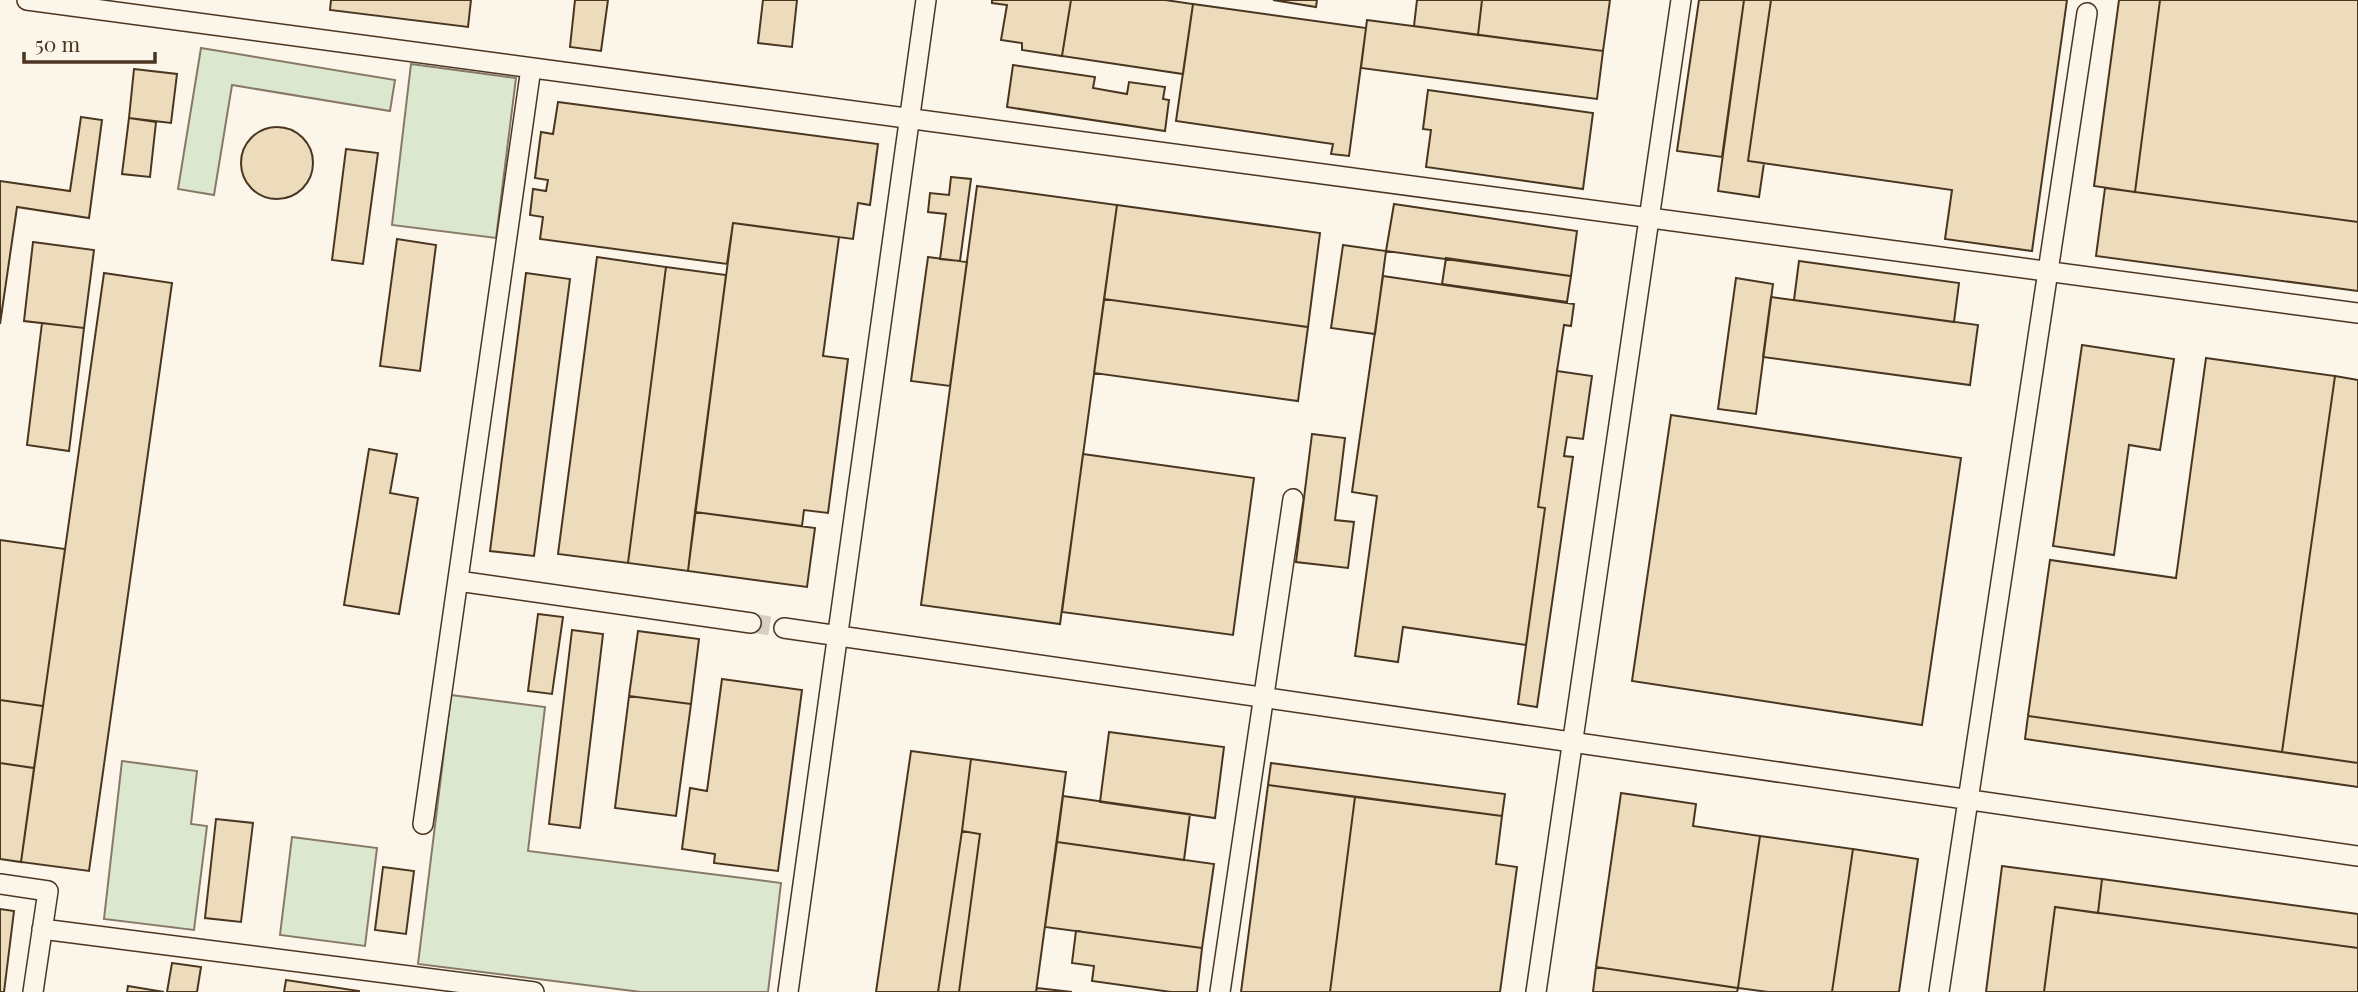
<svg xmlns="http://www.w3.org/2000/svg" width="2358" height="992" font-family="'Playfair Display',serif">
<style>
.green{fill:#dce7d0;stroke:#887966;stroke-width:2}
.building{fill:#ecdcbc;stroke:#4a3520;stroke-width:2}
.lines{fill:none;stroke-linecap:round;stroke-linejoin:round}
.minor-tunnel{stroke:#d8cfc1;stroke-width:19;stroke-dasharray:19 10;stroke-linecap:butt}
.minor-casing{stroke:#4a3520;stroke-width:22}
.minor{stroke:#fbf6e9;stroke-width:19}
</style>
<rect width="100%" height="100%" fill="#fbf6e9"/>
<path class="green" d="M201,48L395,80L390,111L232,85L214,195L178,189Z
M411,64L516,78L496,238L392,225Z
M451,695L545,707L528,851L781,883L768,992H641L418,964Z
M122,761L197,771L191,824L207,826L194,930L104,919Z
M292,837L377,848L365,946L280,935Z"/>
<path class="building" d="M331,0H471L468,27L330,10Z
M575,0H608L601,51L570,47Z
M763,0H797L792,47L758,43Z
M992,0H1071L1062,56L1022,50V43L1001,40L1007,5L992,3Z
M1071,0H1165L1193,4L1183,74L1062,56Z
M1273,0H1317L1316,7Z
M1417,0H1482L1478,35L1414,26Z
M1482,0H1610L1603,51L1478,35Z
M1699,0H1744L1722,157L1677,151Z
M1744,0H1771L1748,161L1764,163L1759,197L1718,191Z
M1771,0H2067L2032,251L1945,239L1952,190L1748,161Z
M2119,0H2160L2135,192L2094,186Z
M2160,0H2358V222L2135,192Z
M1193,4L1366,28L1349,156L1331,154L1333,144L1176,121Z
M1367,20L1603,51L1597,99L1361,68Z
M1013,65L1095,77L1093,88L1127,94L1129,82L1165,87L1163,99L1169,100L1165,131L1007,107Z
M134,69L177,74L171,123L129,118Z
M1428,90L1593,113L1583,189L1426,167L1431,130L1423,129Z
M558,102L878,144L870,205L858,203L853,239L733,223L727,264L540,239L543,217L530,215L533,189L546,191L548,180L535,178L541,132L553,134Z
M81,117L102,120L89,218L17,207L0,324V181L70,191Z
M129,118L156,122L150,177L122,174Z
M241 163a36 36 0 1 1 72 0a36 36 0 1 1-72 0Z
M346,149L378,153L363,264L332,260Z
M951,177L971,179L960,261L940,259L946,214L928,212L930,193L949,195Z
M977,186L1117,205L1060,624L921,605Z
M2105,188L2358,222V291L2096,256Z
M1394,204L1577,231L1571,276L1386,251Z
M1117,205L1320,233L1308,327L1104,299Z
M733,223L839,237L823,356L848,359L828,513L804,510L802,526L695,512Z
M397,239L436,245L420,371L380,366Z
M33,242L94,250L84,328L24,321Z
M1343,245L1386,251L1375,334L1331,328Z
M597,257L666,267L628,563L558,554Z
M928,257L967,262L950,386L911,381Z
M1446,258L1571,276L1567,302L1442,284Z
M1799,261L1959,283L1954,322L1794,300Z
M666,267L726,275L688,571L628,563Z
M104,273L172,283L89,871L21,862Z
M526,273L570,279L534,556L490,551Z
M1383,276L1574,304L1571,326L1564,325L1557,371L1538,507L1545,508L1526,645L1403,627L1398,662L1355,656L1377,496L1352,492Z
M1736,278L1773,284L1756,414L1718,409Z
M1771,297L1978,325L1970,385L1763,357Z
M1104,299L1308,327L1298,401L1094,373Z
M42,323L84,328L69,451L27,445Z
M2082,345L2174,359L2160,450L2129,445L2114,555L2053,546Z
M2206,358L2335,376L2282,752L2028,716L2050,560L2176,578Z
M1557,371L1592,376L1583,439L1567,437L1564,456L1573,457L1537,707L1518,704L1545,508L1538,507Z
M2335,376L2358,380V763L2282,752Z
M1671,415L1961,458L1922,725L1632,681Z
M1312,434L1345,438L1335,520L1354,522L1348,568L1296,562Z
M369,449L397,454L390,493L418,498L399,614L344,605Z
M1083,454L1254,478L1233,635L1062,612Z
M695,512L815,528L807,587L688,571Z
M0,540L65,549L43,706L0,700Z
M538,614L563,617L552,694L528,691Z
M572,630L603,634L580,828L549,824Z
M638,631L699,639L691,704L629,696Z
M722,679L802,690L778,871L714,863L715,854L682,849L690,788L707,791Z
M629,696L691,704L676,816L615,808Z
M0,700L43,706L34,768L0,763Z
M2028,716L2358,763V787L2025,739Z
M1109,732L1224,747L1215,818L1100,802Z
M911,751L971,759L962,831L938,992H876Z
M971,759L1066,772L1036,992H959L980,834L962,831Z
M0,763L34,768L21,862L0,859Z
M1271,763L1505,794L1502,816L1268,785Z
M1268,785L1355,797L1330,992H1241Z
M1621,793L1696,804L1693,826L1760,836L1738,988L1596,967Z
M1063,796L1190,814L1184,860L1057,842Z
M1355,797L1502,816L1496,864L1517,867L1500,992H1330Z
M216,819L253,823L241,922L205,918Z
M962,831L980,834L959,992H938Z
M1760,836L1853,849L1832,992H1768L1738,988Z
M1057,842L1214,864L1202,948L1045,927Z
M1853,849L1918,859L1899,992H1832Z
M2002,866L2102,879L2098,913L2055,907L2044,992H1986Z
M383,867L414,871L406,934L375,930Z
M2102,879L2358,914V948L2098,913Z
M2055,907L2358,948V992H2044Z
M0,909L14,911L4,992H0Z
M1076,931L1202,948L1197,992H1171L1092,981L1094,966L1072,963Z
M172,963L201,967L197,992H167Z
M1596,967L1738,988L1737,992H1593Z
M286,980L359,991V992H284Z
M128,986L164,992H127Z
M1037,988L1072,992H1036Z"/>
<g class="lines">
<path class="minor-tunnel" d="M751,623L784,628"/>
<g class="minor-casing">
<path id="minor" d="M27,0L2358,313
M458,581L751,623
M784,628L2358,856
M423,824L531,68
M0,884L48,891L33,992
M42,929L534,992
M788,992L926,0
M1220,992L1293,499
M1536,992L1681,0
M1939,992L2087,13"/>
</g>
<use href="#minor" class="minor"/>
</g>
<path d="M24 52v10h131v-10" fill="none" stroke="#4a3520" stroke-width="3.5"/>
<text x="35" y="52" font-size="21" fill="#4a3520" stroke="#fbf6e9" stroke-width="5" paint-order="stroke">50 m</text>
</svg>
